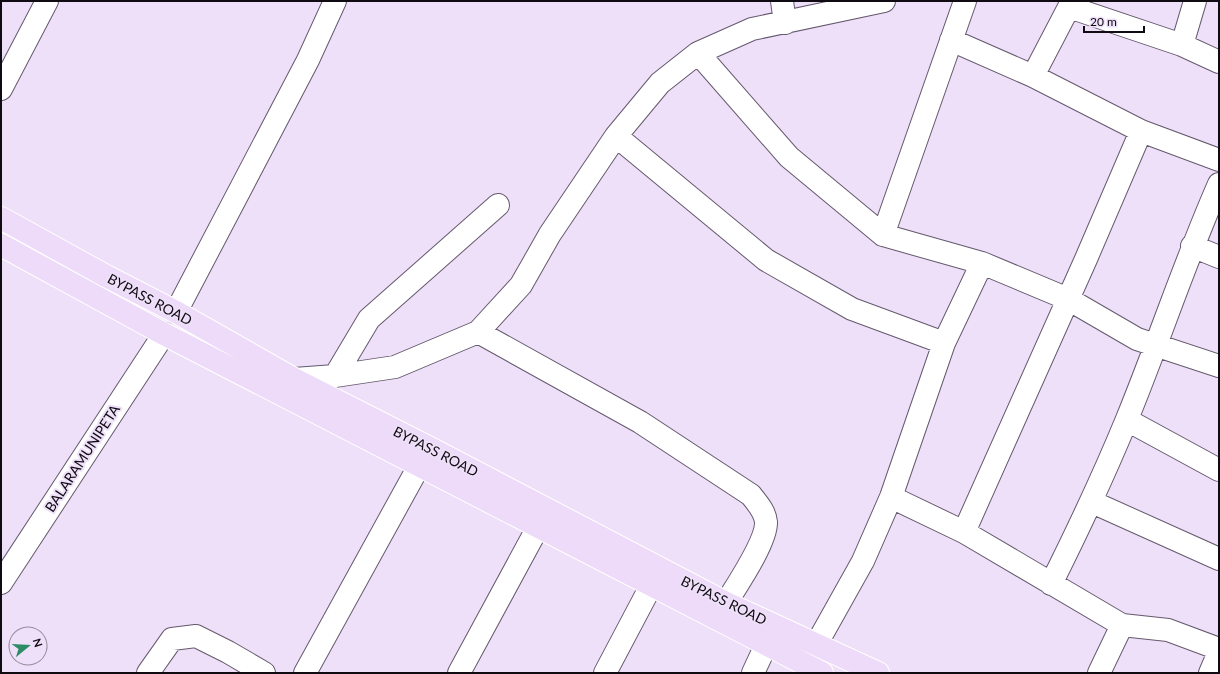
<svg xmlns="http://www.w3.org/2000/svg" width="1220" height="674" font-family="Lato,sans-serif">
<style>
.lines{fill:none;stroke-linecap:round;stroke-linejoin:round}
.minor-casing{stroke:#65596d;stroke-width:24}
.major-casing{stroke:#fff;stroke-width:24}
.minor{stroke:#fff;stroke-width:22}
.major{stroke:#eddbf9;stroke-width:22}
.labels{text-anchor:middle;dominant-baseline:central;stroke-width:4;stroke-linejoin:round;paint-order:stroke}
.street-label{font-size:14px;fill:#100b13;stroke:#eee0f8}
</style>
<rect width="100%" height="100%" fill="#eee0f8"/>
<g class="lines">
<g class="minor-casing">
<path id="minor" d="M782,1L785,23
M1072,1L1069,7L1182,45
M1195,1L1182,45L1219,62
M951,40L1033,76L1141,131L1219,160
M698,53L789,157L883,235L982,263L944,343L891,497L863,561L816,645
M1033,76L1069,7
M1,89L47,1
M616,136L766,260L852,309L944,343
M883,235L965,1
M1192,246L1219,257
M982,263L1068,299L1137,339L1219,366
M176,312L308,60L335,1
M478,332L640,422L751,495C757,503 765,511 766,522C767,541 737,585 726,603
M335,376L369,319L498,205
M294,379L335,376L395,367L478,332L521,285L550,234L616,136L660,83L698,53L752,29L884,1
M1127,420L1219,470
M891,497L964,532L1122,625L1168,630L1219,649
M1092,502L1219,559
M964,532L1086,259L1141,131
M1,583L164,334
M1051,584C1078,530 1104,475 1127,419C1159,341 1185,261 1219,184
M148,673L172,639L196,636L228,652L264,673
M305,673L419,466
M459,673L538,527
M605,673L652,584
M753,673L766,645
M1099,673L1122,625
M1210,673L1219,652"/>
</g>
<g class="major-casing">
<path id="major" d="M1,218L106,276L176,312L294,379L432,449L726,603L878,673
M1,245L164,334L822,673"/>
</g>
<use href="#minor" class="minor"/>
<use href="#major" class="major"/>
</g>
<g class="labels">
<g class="street-label">
<text transform="translate(150 299) rotate(28)">BYPASS ROAD</text>
<text transform="translate(436 451) rotate(27)">BYPASS ROAD</text>
<text transform="translate(82 458) rotate(-57)">BALARAMUNIPETA</text>
<text transform="translate(724 600) rotate(26)">BYPASS ROAD</text>
</g>
</g>
<rect width="1220" height="674" fill="none" stroke="#100b13" stroke-width="4"/>
<g transform="translate(28 646) rotate(72)"><circle r="19" fill="#eee0f8" stroke="#958b9c"/>
<path d="M0-3L7 15L0 10L-7 15Z" fill="#2d8c65"/>
<text y="-6" font-size="11" font-weight="bold" text-anchor="middle" fill="#100b13">N</text>
</g>
<path d="M1084 26v6h60v-6" fill="none" stroke="#100b13" stroke-width="2"/>
<text x="1090" y="26" font-size="12" fill="#100b13" stroke="#eee0f8" stroke-width="3" paint-order="stroke">20 m</text>
</svg>
